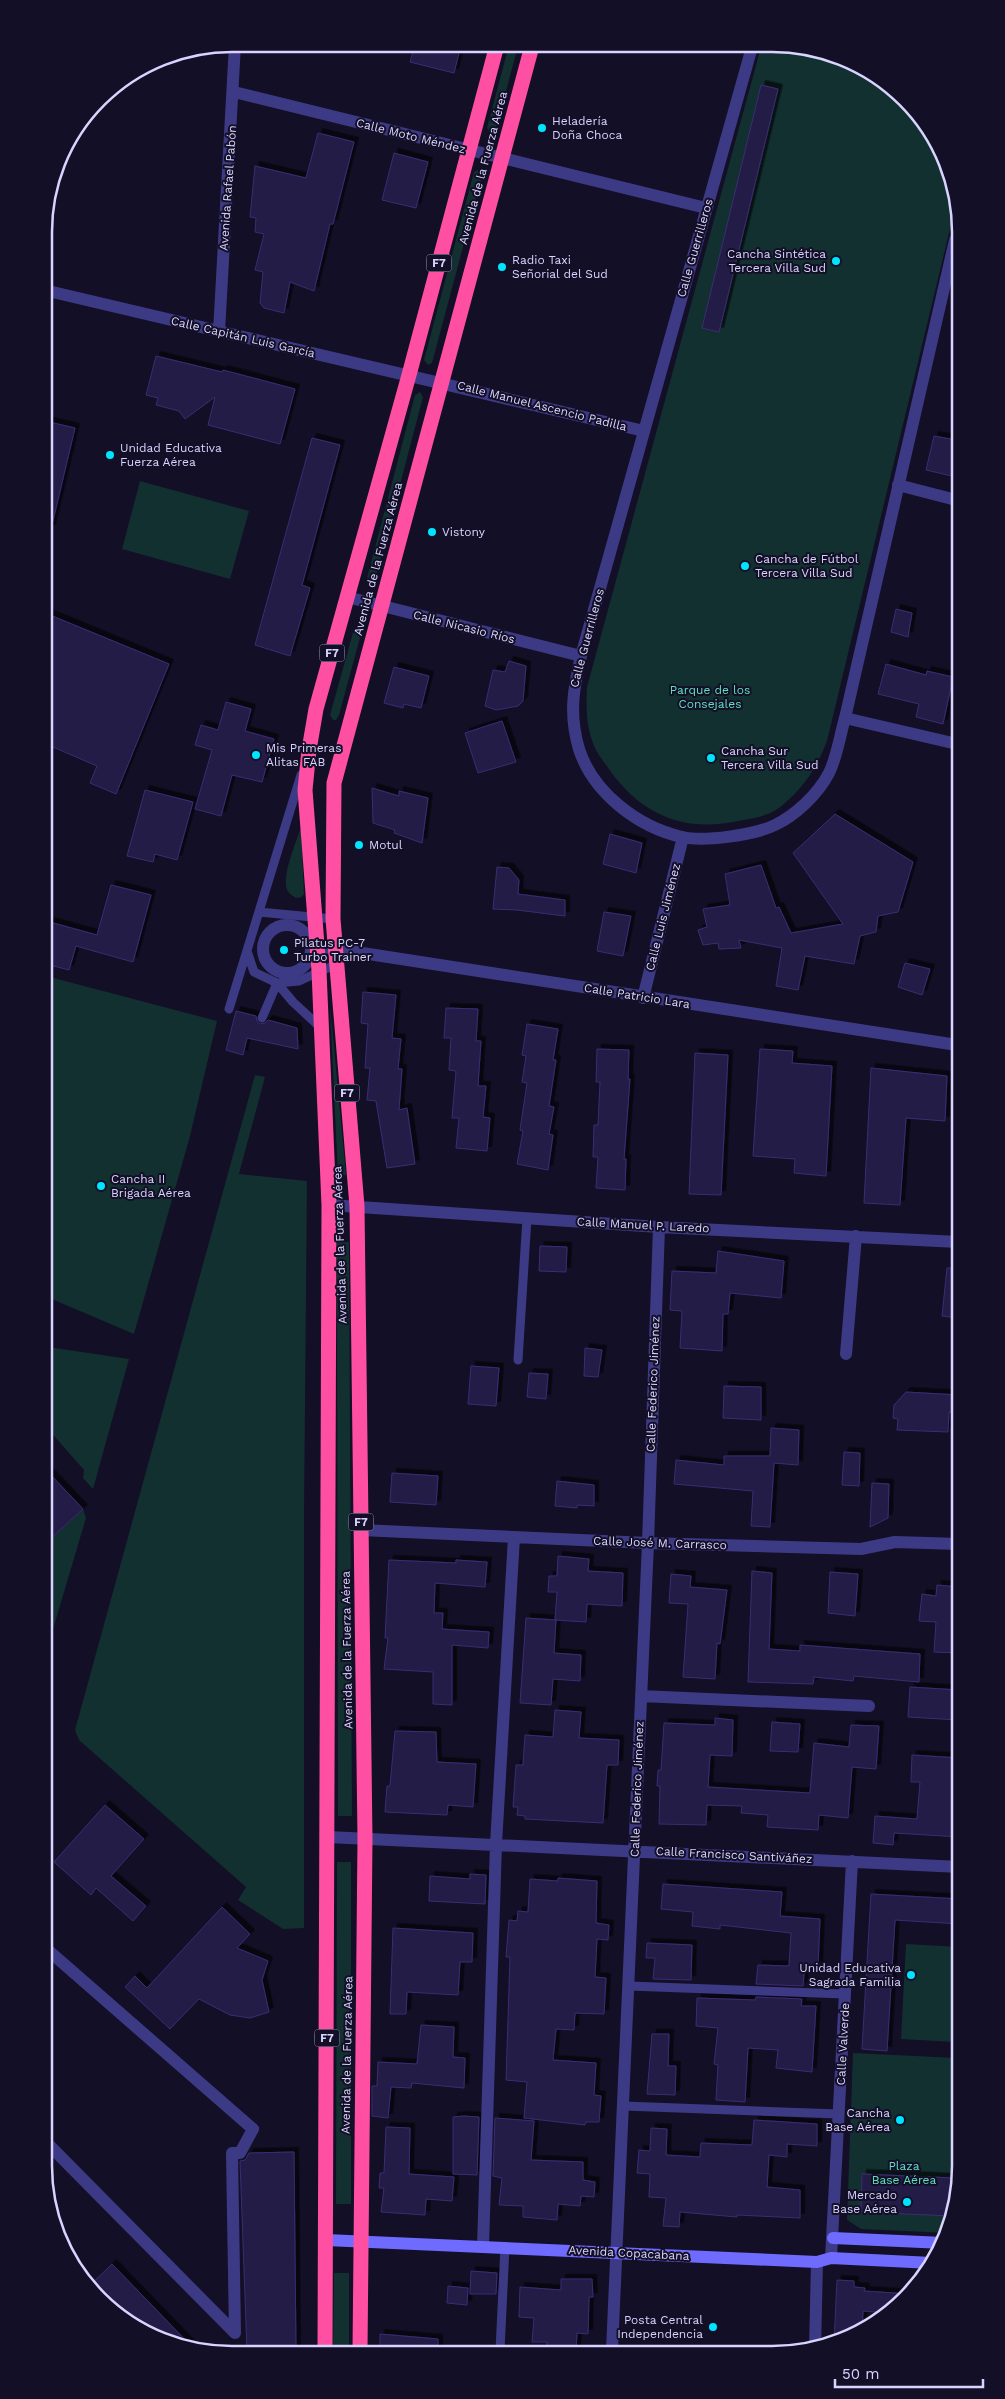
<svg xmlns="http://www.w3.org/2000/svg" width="1005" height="2399" font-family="'Work Sans',sans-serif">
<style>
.green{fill:#12302f}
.building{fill:#241b47;stroke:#3b2d73;filter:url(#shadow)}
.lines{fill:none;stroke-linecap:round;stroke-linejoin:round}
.lane{stroke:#3d3a85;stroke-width:9}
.street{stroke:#3d3a85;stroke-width:12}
.secondary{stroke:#6f6bff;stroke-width:12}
.highway{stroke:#ff4fa3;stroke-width:15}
.poi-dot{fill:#00e5ff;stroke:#130f26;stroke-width:2}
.labels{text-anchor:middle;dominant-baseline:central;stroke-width:4;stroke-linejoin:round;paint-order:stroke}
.shield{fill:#130f26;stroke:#9e99be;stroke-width:1}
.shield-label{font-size:11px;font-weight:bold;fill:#d9d4ff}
.poi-label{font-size:12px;fill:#d9d4ff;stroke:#130f26;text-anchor:start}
.street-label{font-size:12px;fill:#d9d4ff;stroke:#130f26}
.park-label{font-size:12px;fill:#5fe0c0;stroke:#130f26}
.rim{fill:none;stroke:#d9d4ff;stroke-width:2.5}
</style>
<defs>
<filter id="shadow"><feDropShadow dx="4.5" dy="-4.5" stdDeviation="0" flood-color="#0009"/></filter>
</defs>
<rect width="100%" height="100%" fill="#130f26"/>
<path class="green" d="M509,45L518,46L495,132L491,134L487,128Z
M761,47H809L856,63L906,99L936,138L955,184V208L827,741C816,770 801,792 776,810C767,816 754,818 743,820C688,833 645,818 611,772C605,763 596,753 593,743C586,725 586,705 587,687Z
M478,170L482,176L432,363L428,365L424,360L474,172Z
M420,392L423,397L374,584L369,587L366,582L415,395Z
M140,481L249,511L230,579L122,549Z
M354,629L359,630L361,634L339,715L336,720H333L330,715Z
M301,827L304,894L302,897L296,898C291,895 287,892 286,886C284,871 296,842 301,827Z
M46,976L217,1021L190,1136L134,1334L47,1297Z
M330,1005L346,1175L338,1176Z
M255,1075L265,1077L239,1174L307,1181L304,1516V1928L283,1929L238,1900L246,1887L79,1740L75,1730Z
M337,1242H349L352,1816H338Z
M48,1347L129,1359L93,1489L83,1478L84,1470L48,1429Z
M83,1509L86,1518L48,1646V1541Z
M337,1862H351V2204H336Z
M906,1944L960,1947L955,2042L901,2039Z
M853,2053L957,2058V2074H961V2179L948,2233L861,2229L847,2220Z
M334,2273H349V2351H333Z"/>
<path class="building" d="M415,45H461L454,73L410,62Z
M761,85L778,89L719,332L702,328Z
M318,133L354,142L333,224H330L314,291L290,282L284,313L264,308L260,303L263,272L255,270L264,234L255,232L256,218L250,217L255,166L306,178Z
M394,153L428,162L416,208L382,200Z
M156,356L222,372L223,370L295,389L280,444L208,425L215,397L185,419L179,411L156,405L158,398L146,395Z
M45,421L75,428L51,529L45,528Z
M934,436L956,440V477L926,470Z
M312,438L340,445L302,585L310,588L290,656L255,645Z
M896,609L912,613L908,637L891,632Z
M45,613L169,664L116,794L90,783L97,766L46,744Z
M509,661L526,666L523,701L518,706L496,710L485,706L493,670L505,672Z
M886,664L926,675L927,671L953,677L943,724L916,717L919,704L878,694Z
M394,667L429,676L421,708L404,704L403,708L384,703Z
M226,702L251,709L245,731L274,739L262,782L232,775L221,816L195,809L212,750L195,745L201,725L218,730Z
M502,721L516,762L478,773L465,733Z
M372,788L399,796V791L428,798L422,843L394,833L395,830L373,823Z
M145,790L193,802L177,860L155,854L153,862L127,856Z
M835,814L913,862L898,912L878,916L876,932L860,936L854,964L805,956L798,990L776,986L782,948L739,940L741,948L719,949L718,943L703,945L698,930L707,927L703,909L730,905L725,874L761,865L776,908L779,907L791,933L843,924L793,853Z
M610,834L642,843L636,873L603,864Z
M497,867L509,868L519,880L518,894L565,900V916L517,910L493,909Z
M111,885L151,895L133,962L76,946L69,970L46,964V921L97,935Z
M604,912L631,916L623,956L597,951Z
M905,963L930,969L922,995L898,987Z
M363,992L396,995L392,1038L401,1039L398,1069H402L399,1110L407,1108L415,1164L387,1168L376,1101L367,1100L370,1068H365L368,1024L361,1023Z
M446,1008L478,1009L476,1041H481L478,1086H486L483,1117L490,1118L487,1151L456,1148L459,1118H452L456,1071L449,1070L451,1038H444Z
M236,1011L256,1016L257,1021L260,1024L265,1023L268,1020L297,1028L298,1049L247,1038L243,1055L226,1050Z
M527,1024L558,1029L553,1060H556L549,1106L554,1107L549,1134L553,1135L548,1170L517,1164L523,1131L520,1130L527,1083L522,1082L526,1056L522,1055Z
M597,1049L629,1050L628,1079H630L624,1159H626L625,1190L596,1188L598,1157H593L594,1125H598L600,1082H596Z
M760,1049L793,1051L792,1063L832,1066L826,1176L794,1173L795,1159L753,1156Z
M695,1053L728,1055L721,1195L689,1194Z
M871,1068L947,1076L945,1121L906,1118L900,1205L864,1203Z
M540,1246L567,1247L566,1272L539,1271Z
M718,1251L784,1261L781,1298L730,1293L728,1314H723L722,1351L680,1348L682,1311L670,1310L672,1271L716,1273Z
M947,1268H958V1318L942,1316Z
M585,1348L602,1350L598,1377L584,1376Z
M471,1366L499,1368L496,1406L468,1404Z
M529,1373L548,1374L546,1399L527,1397Z
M724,1386L761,1387V1420L723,1418Z
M906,1392L959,1395V1412H949L948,1432L897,1430L898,1419L893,1418L894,1405Z
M771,1428L799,1430L798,1465L774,1463L770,1527L751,1526L753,1491L674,1484L676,1460L724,1465V1456H770Z
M844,1452L860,1453L859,1486L842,1485Z
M48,1472L83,1509L48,1541Z
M392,1473L438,1476L436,1505L390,1502Z
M557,1481L594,1485V1506L577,1505V1508L555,1506Z
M872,1483L889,1484L888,1518L870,1527Z
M558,1556L589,1559L588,1571L623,1573L622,1606L587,1604L586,1622L555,1620L557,1592H548L549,1576H557Z
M389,1560L456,1563V1560L487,1562L485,1587L435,1583L434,1613H443L442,1629L489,1632L488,1648L452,1645V1705L433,1704V1672L384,1669L388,1638H385Z
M752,1571L772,1573L769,1649L800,1651V1645L920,1654L919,1682L854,1676L853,1681L814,1677L813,1684L748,1682Z
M830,1572L858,1574L855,1616L828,1613Z
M671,1574L691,1576L690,1587L727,1590L720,1644L717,1643L715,1679L683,1677L688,1604L669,1603Z
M937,1585L959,1587V1653L934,1652L936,1622L919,1621L922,1594L936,1596Z
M526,1618L556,1620L554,1653L581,1655L580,1681L553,1679L551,1705L520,1703Z
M910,1687L959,1690V1720L908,1717Z
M555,1710L581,1712L579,1738L619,1740L618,1765H607L603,1823L525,1819V1816L517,1815L518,1807H513L516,1765H523L525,1735L553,1737Z
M715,1718L733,1720L732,1756L710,1755L708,1787L810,1793L814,1743L849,1747L851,1725L879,1726L876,1769L852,1767L848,1818L819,1815L818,1830L767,1827L768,1815L741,1813L742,1806L707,1805L706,1825L659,1824L660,1786H657L658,1770H661L664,1723L715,1725Z
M772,1722L800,1724L798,1752L770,1751Z
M395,1731L436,1732L437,1762L476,1764L473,1807L448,1805L447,1815L385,1812L387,1786H390Z
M912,1755L960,1758V1837L894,1833L893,1845L873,1843L875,1816L917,1819L920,1782H911Z
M105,1805L144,1839L111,1876L146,1906L133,1921L96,1888L91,1895L54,1862Z
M470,1874L486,1875L485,1904L429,1901L430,1876L470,1879Z
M558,1878L597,1881L596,1923L609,1925L608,1940L597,1939L595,1977L606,1978L604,2014L575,2013L574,2030L556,2029L553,2060L596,2063L594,2095L601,2096L599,2122H586L585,2125L524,2118L527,2082L506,2080L510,1957H506L509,1920L517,1921L518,1911L528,1912L530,1879L558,1881Z
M663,1884L782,1892L780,1916L820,1919L818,1966L805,1964L803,1986L756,1984L758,1965L789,1966L791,1933L720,1925V1929L692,1926L693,1912L661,1909Z
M871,1894L960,1899V1924L895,1920L887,2051L862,2049Z
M222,1907L250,1934L237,1948L268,1961L262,1980L269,2012L250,2018L230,2015L199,1999L170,2029L125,1987L135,1976L147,1988Z
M393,1928L473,1933L472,1962H460L458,1995L407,1992L406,2014H390Z
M647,1943L692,1945L691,1980L653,1979L655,1958H646Z
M756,1997L802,1999L801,2006H816L812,2072L776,2068L778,2050L748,2048L745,2102L716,2100L718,2065L714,2064L718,2028L696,2026L697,1998L755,2000Z
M421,2025L454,2027L453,2057L465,2058L464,2088L412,2083L411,2088L391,2087L388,2118L372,2116V2086H377L378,2062L417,2064Z
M652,2034H669L668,2066H676L675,2095L647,2094Z
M464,2116L479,2117L477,2175L453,2174V2117Z
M495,2118L534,2121L531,2160L583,2162V2180L595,2182L594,2197L581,2196L580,2206L558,2204L557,2220L523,2217V2206L499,2205L502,2178L493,2176Z
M754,2120L817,2124V2146L787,2144V2157L769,2155L767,2187L800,2190V2218L737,2215V2217L680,2212L679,2227L663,2226L666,2198L649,2197L650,2174L637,2173L639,2150L650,2151L651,2128L667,2129L666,2155L700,2157L701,2143L752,2145Z
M386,2127L410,2128L409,2174L454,2177L452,2201L426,2199L425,2215L381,2212L384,2188H379L380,2173H384Z
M294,2152L296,2351H247L240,2161L245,2160L249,2153Z
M862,2174L954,2178L952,2216L861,2212Z
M112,2264L197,2352L149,2336L108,2308L89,2286Z
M471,2271L497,2273L496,2294H470Z
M561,2279H592L593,2297H589L588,2334L577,2333L576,2350H546L547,2342H532L534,2318L519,2317L520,2287L561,2290Z
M837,2280L854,2281V2287L865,2288L864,2291L911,2294L888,2313L863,2311L862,2332L834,2343Z
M448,2286L468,2288L467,2305L447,2303Z
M380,2334L438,2339V2351H380Z"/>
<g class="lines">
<path class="lane" d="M259,912L333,919
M247,951L254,972L277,983L293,1002L321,1028
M277,983L299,981L337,964
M229,1009L301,775
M262,1018L277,983
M518,1360L527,1218
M629,1986L845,1994
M624,2106L839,2114
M500,2350L505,2247"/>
<path class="street" d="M752,47L581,656C573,690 569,715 579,749C593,793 638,827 682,837C704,842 755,835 775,825C796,815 818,794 829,773C837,757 840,735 845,718L955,240
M234,92L706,208
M44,290L644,431
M219,332L235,44
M898,485L956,500
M347,597L581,656
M845,718L957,744
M263 949a24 24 0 1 1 48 0a24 24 0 1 1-48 0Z
M317,946L957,1045
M643,998L683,837
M329,1205L659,1227L958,1242
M846,1354L856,1236
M361,1530L648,1543L861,1549L895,1542L959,1544
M641,1696L869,1706
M328,1837L960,1867
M49,1951L253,2129L240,2153H232L235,2333L50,2146
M483,2246L496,1844L514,1537
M831,2258L852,1861
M815,2349L817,2262
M612,2350L648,1543L659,1227"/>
<path class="secondary" d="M833,2238L944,2243
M326,2240L817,2262L831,2258L932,2263"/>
<path class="highway" d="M325,2351L329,1205L319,971L305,790L309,750L316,709L409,375L497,45
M360,2351L365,1839L357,1206L333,919L334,783L532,46"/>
</g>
<g class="poi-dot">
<circle cx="542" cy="128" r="5"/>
<circle cx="836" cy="261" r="5"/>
<circle cx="502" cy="267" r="5"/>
<circle cx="110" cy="455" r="5"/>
<circle cx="432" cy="532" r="5"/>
<circle cx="745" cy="566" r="5"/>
<circle cx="256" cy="755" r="5"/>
<circle cx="711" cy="758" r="5"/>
<circle cx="359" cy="845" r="5"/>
<circle cx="284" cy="950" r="5"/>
<circle cx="101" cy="1186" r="5"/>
<circle cx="911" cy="1975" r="5"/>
<circle cx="900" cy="2120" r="5"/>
<circle cx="907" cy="2202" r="5"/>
<circle cx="713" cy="2327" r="5"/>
</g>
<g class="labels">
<g class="shield">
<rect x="426.5" y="254.5" width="25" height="17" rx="4"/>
<rect x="319.5" y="644.5" width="25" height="17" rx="4"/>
<rect x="334.5" y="1084.5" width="25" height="17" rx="4"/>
<rect x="348.5" y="1513.5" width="25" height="17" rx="4"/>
<rect x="314.5" y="2029.5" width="25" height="17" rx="4"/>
</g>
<g class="shield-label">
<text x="439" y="263">F7</text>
<text x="332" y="653">F7</text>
<text x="347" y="1093">F7</text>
<text x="361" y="1522">F7</text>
<text x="327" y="2038">F7</text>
</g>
<g class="poi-label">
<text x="552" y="121">Heladería<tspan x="552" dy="14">Doña Choca</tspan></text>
<text x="826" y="254" text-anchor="end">Cancha Sintética<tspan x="826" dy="14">Tercera Villa Sud</tspan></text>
<text x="512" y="260">Radio Taxi<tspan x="512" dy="14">Señorial del Sud</tspan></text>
<text x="120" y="448">Unidad Educativa<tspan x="120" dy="14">Fuerza Aérea</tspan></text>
<text x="442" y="532">Vistony</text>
<text x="755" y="559">Cancha de Fútbol<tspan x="755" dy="14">Tercera Villa Sud</tspan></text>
<text x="266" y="748">Mis Primeras<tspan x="266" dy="14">Alitas FAB</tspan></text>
<text x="721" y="751">Cancha Sur<tspan x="721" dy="14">Tercera Villa Sud</tspan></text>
<text x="369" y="845">Motul</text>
<text x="294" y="943">Pilatus PC-7<tspan x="294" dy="14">Turbo Trainer</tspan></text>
<text x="111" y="1179">Cancha II<tspan x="111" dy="14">Brigada Aérea</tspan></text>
<text x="901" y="1968" text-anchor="end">Unidad Educativa<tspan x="901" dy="14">Sagrada Familia</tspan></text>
<text x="890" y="2113" text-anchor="end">Cancha<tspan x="890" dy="14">Base Aérea</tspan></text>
<text x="897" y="2195" text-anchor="end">Mercado<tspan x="897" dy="14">Base Aérea</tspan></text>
<text x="703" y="2320" text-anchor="end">Posta Central<tspan x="703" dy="14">Independencia</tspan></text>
</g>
<g class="street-label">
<text transform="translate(411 136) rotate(14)">Calle Moto Méndez</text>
<text transform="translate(483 168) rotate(-75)">Avenida de la Fuerza Aérea</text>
<text transform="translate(228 188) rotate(-86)">Avenida Rafael Pabón</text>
<text transform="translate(695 248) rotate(-74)">Calle Guerrilleros</text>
<text transform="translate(243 337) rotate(13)">Calle Capitán Luis García</text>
<text transform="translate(542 406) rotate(14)">Calle Manuel Ascencio Padilla</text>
<text transform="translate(378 559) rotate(-75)">Avenida de la Fuerza Aérea</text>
<text transform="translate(464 627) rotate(14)">Calle Nicasio Ríos</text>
<text transform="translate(587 638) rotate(-75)">Calle Guerrilleros</text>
<text transform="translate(663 917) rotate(-76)">Calle Luis Jiménez</text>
<text transform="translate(637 996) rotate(9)">Calle Patricio Lara</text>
<text transform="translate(643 1225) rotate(3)">Calle Manuel P. Laredo</text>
<text transform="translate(340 1245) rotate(-92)">Avenida de la Fuerza Aérea</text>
<text transform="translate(653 1384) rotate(-88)">Calle Federico Jiménez</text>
<text transform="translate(660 1543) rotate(2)">Calle José M. Carrasco</text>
<text transform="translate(347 1650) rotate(-91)">Avenida de la Fuerza Aérea</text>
<text transform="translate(637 1789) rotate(-88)">Calle Federico Jiménez</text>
<text transform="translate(734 1855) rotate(3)">Calle Francisco Santiváñez</text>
<text transform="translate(843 2044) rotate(-87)">Calle Valverde</text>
<text transform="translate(347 2055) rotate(-89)">Avenida de la Fuerza Aérea</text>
<text transform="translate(629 2253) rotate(3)">Avenida Copacabana</text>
</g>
<g class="park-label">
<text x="710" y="690">Parque de los<tspan x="710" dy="14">Consejales</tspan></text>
<text x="904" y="2166">Plaza<tspan x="904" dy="14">Base Aérea</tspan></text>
</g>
</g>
<path d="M0 0H1005V2399H0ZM232 52H772A180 180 0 0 1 952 232V2166A180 180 0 0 1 772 2346H232A180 180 0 0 1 52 2166V232A180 180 0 0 1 232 52Z" fill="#130f26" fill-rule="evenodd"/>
<path class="rim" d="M232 52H772A180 180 0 0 1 952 232V2166A180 180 0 0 1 772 2346H232A180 180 0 0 1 52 2166V232A180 180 0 0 1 232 52Z"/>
<path d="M835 2379v8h148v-8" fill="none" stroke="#d9d4ff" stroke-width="2.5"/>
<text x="842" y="2379" font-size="15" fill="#d9d4ff" stroke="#130f26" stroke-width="4" paint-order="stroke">50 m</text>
</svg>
